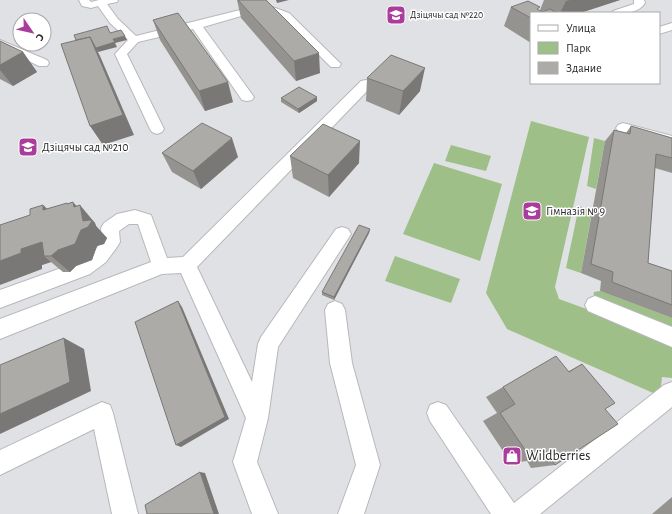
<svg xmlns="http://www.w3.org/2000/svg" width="672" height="514" font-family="'Alegreya Sans',sans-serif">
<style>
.green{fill:#9fbf89}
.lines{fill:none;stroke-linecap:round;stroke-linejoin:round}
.minor-casing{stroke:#b8b8bb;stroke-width:2}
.minor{fill:#fff;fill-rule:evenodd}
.wall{fill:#959390}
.shaded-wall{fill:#797876}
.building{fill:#adaba8;stroke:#797876}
.labels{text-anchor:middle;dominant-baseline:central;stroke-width:3;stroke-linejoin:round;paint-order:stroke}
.far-poi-label{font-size:10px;fill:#282829;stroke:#fff;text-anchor:start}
.poi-label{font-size:12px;fill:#282829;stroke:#fff;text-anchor:start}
.near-poi-label{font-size:14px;fill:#282829;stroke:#fff;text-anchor:start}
</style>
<rect width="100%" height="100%" fill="#e0e1e4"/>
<path class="green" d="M531,121L589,137L555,287L559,299L592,311L594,292L600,291L672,318V378L662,377L660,396L507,329L486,293Z
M594,138L605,141L596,189L587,186Z
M451,145L491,156L486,171L445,161Z
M434,163L502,184L480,261L403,234Z
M579,206L592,211L581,273L566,268Z
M395,256L460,279L451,303L385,281Z"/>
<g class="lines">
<g class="minor-casing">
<path id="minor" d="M79,0H89L91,2L99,0H118L117,2L107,4L118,19L136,36L256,6L254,2L255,0H263L267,5L289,13L341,64L339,67H331L281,17L262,10L203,27L254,97L252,100L247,101L242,100L193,29L138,42L127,54L164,129L162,132L157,134L152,132L150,129L115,54L128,40L110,23L98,6L91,8L82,6Z
M634,0H644L645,3C638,14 624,13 612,13L613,11L634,4Z
M672,23V30L659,34V27Z
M0,40L47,60L49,63L47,66H39L0,47Z
M366,80L371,81L372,84L371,87L197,267L252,382L258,344L261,337L336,229L342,227L348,229L351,234L278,347L268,418L257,462L278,514H252L233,462L246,418L181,273L162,274L0,339V319L151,262L138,224H129L119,231L120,242L117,247L106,262L90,274L0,308V290L78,262L94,252L102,240L101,228L104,223L117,214L135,210L151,215L167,258L183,257L361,81Z
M623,123L672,136V146L618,131L616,128L618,125Z
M595,296L672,327V347L588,311L585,305L588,299Z
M335,301L342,304L345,310L352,363L380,465L364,514H338L356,465L330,363L325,310L328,304Z
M672,382V407L540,514H491L430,421L427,413L430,405L438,402L446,405L514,503L664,385Z
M102,402L110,405L113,413L138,514H112L94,429L0,475V450Z"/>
</g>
<use href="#minor" class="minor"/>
</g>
<path class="wall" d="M237,0H266L320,73L296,81L241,18Z
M544,0H620L580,13H531V43L504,26L511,7L540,10Z
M153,20L233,102L205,111L160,40Z
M0,41L23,52L37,72L13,86L0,79Z
M367,78L420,91L399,115L366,101Z
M281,98L317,101L299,113L281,102Z
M631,126L672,138V173L655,168L648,263L672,271V318L600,291L601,281L581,273L605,141L614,130L626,133Z
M162,153L238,157L201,189L172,172Z
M290,156L359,163L329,197L293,178Z
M68,204L77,206L95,223L96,226L107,238L104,244L97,246L92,260L76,266L70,272H63L51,262L42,265V269L30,215L43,205L47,209Z
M370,229L369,233L334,300L322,295V292Z
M582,364L605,409L555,465L531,468L527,461L511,463L483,421L497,413L486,397L503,387L569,371Z
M672,497V514H652Z"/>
<path class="shaded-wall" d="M276,0H289L277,3Z
M570,0H620L580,13H560L566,1Z
M125,36L127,40L115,43L117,47L98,52L96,48L113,39Z
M90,37L100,56L134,135L103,145L90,126Z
M23,52L37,72L13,86L0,70V65Z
M319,53L320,73L296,81L294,61Z
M425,68L420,91L399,115L403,91Z
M228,82L233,102L205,111L199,91Z
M317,97V101L299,113L298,109Z
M232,138L238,157L201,189L193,171Z
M360,141L359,163L329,197L328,175Z
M73,202L81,211L80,205L95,223L96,226L107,238L104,244L97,246L92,260L76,266L70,272L51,256H44L51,262L42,265V269L0,285V261L21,249L67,204V203L83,220L74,207Z
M43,205L61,222L43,210Z
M370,229L369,233L334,300V297Z
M178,301L182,307L229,419L181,447L176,445Z
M64,338L84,349L91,391L0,434V414Z
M200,472L205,473L219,514H214Z"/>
<path class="building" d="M238,0H266L319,53L294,61Z
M528,1L540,7L537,9L542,12L550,9L557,13H531V18L511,7Z
M178,13L228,82L199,91L153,20Z
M107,26L110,33L121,30L125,36L113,39L115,42L96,48L97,50L90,37L76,40L74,35Z
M90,37L123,115L90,126L61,44Z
M0,41L23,52L0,65Z
M391,55L425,68L403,91L367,78Z
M299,87L317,97L298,109L281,98Z
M202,123L232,138L193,171L162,153Z
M323,124L360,141L328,175L290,156Z
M631,126L672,138V158L656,154L648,263L672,271V305L612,282L613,272L591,264L614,130L630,134Z
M73,202L74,207L80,205L83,221L90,220L92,221L88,227L81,230L75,244L58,250L51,256H44L42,242L21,249V253L0,261V225L30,215V209L43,205V210L67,203V204Z
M359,225L370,229L334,297L322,292Z
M178,301L225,417L176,445L135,322Z
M64,338L70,382L0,414V365Z
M556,356L569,372L582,364L615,403L605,409L618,424L555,465L546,451L532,460L500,413L515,404L503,387Z
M200,472L214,514H147L145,505Z"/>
<defs>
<g id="school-square" transform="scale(1)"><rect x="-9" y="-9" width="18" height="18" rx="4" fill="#aa3c9b" stroke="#fff"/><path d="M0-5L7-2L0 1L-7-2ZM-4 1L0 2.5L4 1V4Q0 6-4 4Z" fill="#fff"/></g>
<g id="shop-square" transform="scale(1)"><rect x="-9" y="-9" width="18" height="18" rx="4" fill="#aa3c9b" stroke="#fff"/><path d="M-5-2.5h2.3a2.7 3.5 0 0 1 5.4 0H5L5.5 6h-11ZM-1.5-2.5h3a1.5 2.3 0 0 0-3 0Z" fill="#fff"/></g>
</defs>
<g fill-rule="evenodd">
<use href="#school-square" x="396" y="15"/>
<use href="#school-square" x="28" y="147"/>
<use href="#school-square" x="532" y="211"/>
<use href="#shop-square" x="512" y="456"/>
</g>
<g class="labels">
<g class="far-poi-label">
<text x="410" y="15">Дзіцячы сад №220</text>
</g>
<g class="poi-label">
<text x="42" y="147">Дзіцячы сад №210</text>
<text x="546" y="211">Гімназія № 9</text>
</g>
<g class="near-poi-label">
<text x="526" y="456">Wildberries</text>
</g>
</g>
<rect x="530" y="12" width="130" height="72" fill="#ffffff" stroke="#a9a9a9"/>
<rect x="538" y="25" width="20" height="6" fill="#ffffff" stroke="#a9a9a9"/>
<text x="566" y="32" font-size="12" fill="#282829">Улица</text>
<rect x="538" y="42" width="20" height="12" fill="#9fbf89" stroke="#a9a9a9"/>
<text x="566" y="52" font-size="12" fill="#282829">Парк</text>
<rect x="538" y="62" width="20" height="12" fill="#adaba8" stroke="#a9a9a9"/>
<text x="566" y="72" font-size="12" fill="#282829">Здание</text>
<g transform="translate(32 32) rotate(124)"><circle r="19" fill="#ffffff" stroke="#a9a9a9"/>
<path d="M0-3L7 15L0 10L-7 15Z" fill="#aa3c9b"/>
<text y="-6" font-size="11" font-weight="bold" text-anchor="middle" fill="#282829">С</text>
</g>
</svg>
